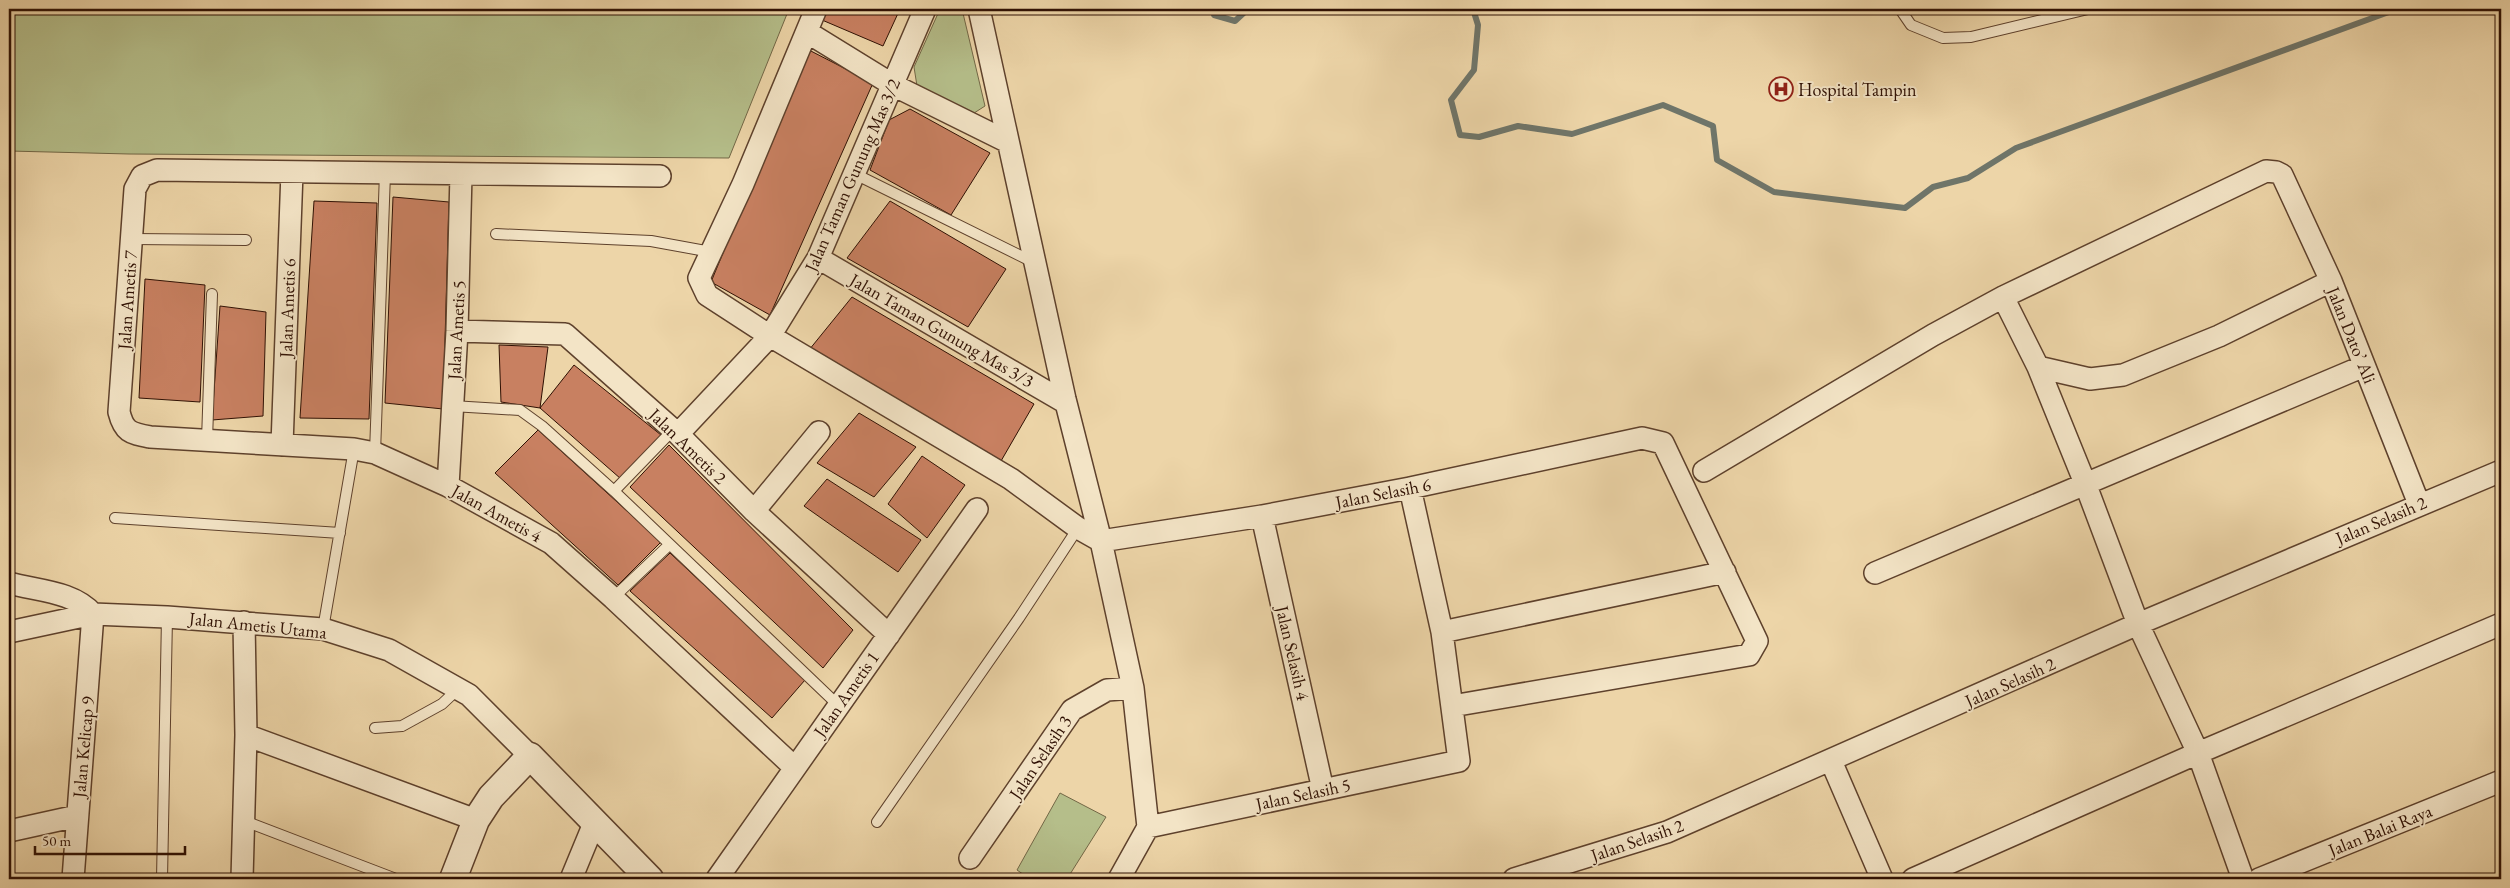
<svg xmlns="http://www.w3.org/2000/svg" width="2510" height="888" font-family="'EB Garamond',serif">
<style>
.green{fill:#b5be8a;stroke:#726746}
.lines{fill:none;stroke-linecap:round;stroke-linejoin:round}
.stream{stroke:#6f7569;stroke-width:6}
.building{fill:#c88061;stroke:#2f1003}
.service-casing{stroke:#5e412c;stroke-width:12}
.minor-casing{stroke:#5e412c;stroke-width:24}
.tertiary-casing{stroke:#5e412c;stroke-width:29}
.service{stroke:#f3e4c6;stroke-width:10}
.minor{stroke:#f3e4c6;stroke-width:21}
.tertiary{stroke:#f3e4c6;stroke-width:26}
.labels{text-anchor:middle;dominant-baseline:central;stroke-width:4;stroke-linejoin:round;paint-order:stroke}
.poi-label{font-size:18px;fill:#2f1003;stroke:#f3e4c6;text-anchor:start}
.street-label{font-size:18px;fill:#2f1003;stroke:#f3e4c6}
</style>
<rect width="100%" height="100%" fill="#edd5a8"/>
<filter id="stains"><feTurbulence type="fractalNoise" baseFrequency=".004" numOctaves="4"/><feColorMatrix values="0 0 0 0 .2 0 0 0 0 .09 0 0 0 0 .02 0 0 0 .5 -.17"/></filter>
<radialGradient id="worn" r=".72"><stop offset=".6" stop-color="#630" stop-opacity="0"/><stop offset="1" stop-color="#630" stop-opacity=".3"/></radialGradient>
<path class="green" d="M9,9H789L729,158L129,154L9,151Z
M940,9H962L985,106L971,115L917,86L914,67Z
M1060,793L1106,817L1067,879H1030L1017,870Z"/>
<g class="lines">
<path class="stream" d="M1213,9L1214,15L1235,21L1248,9
M1473,9L1478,25L1474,70L1451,100L1460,135L1479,137L1518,126L1572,134L1663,105L1713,126L1717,160L1774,192L1905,208L1933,187L1968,178L2016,148L2397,9"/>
</g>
<path class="building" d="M827,9H900L883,46L822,20Z
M807,49L873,83L770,315L711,282Z
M910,109L990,153L951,215L870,170L889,120Z
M393,197L449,202L443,409L385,403Z
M314,201L377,203L369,419L300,418Z
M890,201L1006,269L968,327L847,258Z
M145,279L205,285L200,402L139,398Z
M852,297L1034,404L1001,461L809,350Z
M220,306L266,312L263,416L212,420Z
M499,345L548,347L540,408L501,402Z
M574,365L661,435L621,479L540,408Z
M859,413L916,447L874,497L817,463Z
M538,430L661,542L618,585L495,473Z
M669,445L853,630L823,668L630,487Z
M922,456L965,485L927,538L888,504Z
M827,479L921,540L898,572L804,506Z
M670,553L805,680L772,718L630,591Z"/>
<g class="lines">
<g class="service-casing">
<path id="service" d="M1900,9L1911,25L1943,38L1971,37L2088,9
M855,174L1033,262
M496,234L651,241L711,252
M132,239L246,240
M452,406L520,410L542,426L614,491L839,706
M207,440L212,294
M375,453L385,173
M614,491L673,430
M115,518L340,533
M613,598L669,545
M323,629L354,449
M375,728L402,726L442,704L459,688
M242,820L396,879
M877,822L1019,618L1078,528
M162,879L167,617"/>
</g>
<g class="minor-casing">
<path id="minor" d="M816,9L743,184L699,278L707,295L770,336L1011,479L1078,528L1101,541L1262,516L1410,488L1642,438L1663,443L1757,641L1749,655L1452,706
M979,9L1065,399L1101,541L1133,688L1148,827L1119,879
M807,32L893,85L1008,142
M660,176L157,170L142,176L135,189L119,412C124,432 130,433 150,437L354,449L375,453L448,486L551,543L613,598L794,767
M818,258L1066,403
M2003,297L2038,367L2085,483L2138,624L2198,753L2243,879
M457,331L565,334L678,434L754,511L889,635
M2038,367L2090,379L2123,375L2219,336L2331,281
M678,434L770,336L818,258L925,9
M282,445L292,172
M1704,471L1933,335L2003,297L2266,171L2276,172L2282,175L2331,281L2419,504
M448,486L457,331L461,174
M754,511L819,432
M1262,516L1323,790
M1875,573L2364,366
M9,583C37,591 73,591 93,614L73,879
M9,632L93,614L167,617L323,629L389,650L469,695L530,756
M1442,632L1725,572
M246,735L476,820
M1831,761L1882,879
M1148,827L1459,761L1442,632L1410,488
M9,831L77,816
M970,858L1072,710L1107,690L1133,688
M242,879L246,735L244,622
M571,879L595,821
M717,879L977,509
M1514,879L1667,832L2138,624L2501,471
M1913,879L2198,753L2501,624
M2259,879L2501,781"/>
</g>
<g class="tertiary-casing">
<path id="tertiary" d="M453,879L476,820L491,797L530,756L650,879"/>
</g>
<use href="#service" class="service"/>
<use href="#minor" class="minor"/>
<use href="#tertiary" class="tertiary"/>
</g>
<defs>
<g id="hospital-ring" transform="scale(1.25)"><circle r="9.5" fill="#f3e4c6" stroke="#8f2418" stroke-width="1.5"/><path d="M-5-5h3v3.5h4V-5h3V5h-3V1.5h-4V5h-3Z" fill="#8f2418"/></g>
</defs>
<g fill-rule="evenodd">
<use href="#hospital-ring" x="1781" y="89"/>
</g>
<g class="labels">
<g class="poi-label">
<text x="1798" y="89">Hospital Tampin</text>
</g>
<g class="street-label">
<text transform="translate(852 175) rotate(-66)">Jalan Taman Gunung Mas 3/2</text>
<text transform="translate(127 300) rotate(-86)">Jalan Ametis 7</text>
<text transform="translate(287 308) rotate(-88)">Jalan Ametis 6</text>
<text transform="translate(456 330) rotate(-87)">Jalan Ametis 5</text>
<text transform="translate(942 330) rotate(30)">Jalan Taman Gunung Mas 3/3</text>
<text transform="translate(2352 335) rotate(68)">Jalan Dato’ Ali</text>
<text transform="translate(688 446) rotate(44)">Jalan Ametis 2</text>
<text transform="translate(1383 493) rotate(-11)">Jalan Selasih 6</text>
<text transform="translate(497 513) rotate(29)">Jalan Ametis 4</text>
<text transform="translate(2381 520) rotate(-23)">Jalan Selasih 2</text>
<text transform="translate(258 625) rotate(6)">Jalan Ametis Utama</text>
<text transform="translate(1293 653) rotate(77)">Jalan Selasih 4</text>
<text transform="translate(2010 682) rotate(-24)">Jalan Selasih 2</text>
<text transform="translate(846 694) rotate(-55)">Jalan Ametis 1</text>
<text transform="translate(83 747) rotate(-85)">Jalan Kelicap 9</text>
<text transform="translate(1040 757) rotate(-56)">Jalan Selasih 3</text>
<text transform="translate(1303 794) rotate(-12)">Jalan Selasih 5</text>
<text transform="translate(2380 830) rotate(-22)">Jalan Balai Raya</text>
<text transform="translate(1637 840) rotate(-19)">Jalan Selasih 2</text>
</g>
</g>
<rect width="2510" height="888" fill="none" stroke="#edd5a8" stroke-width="30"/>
<rect x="10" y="10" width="2490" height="868" fill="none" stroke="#2f1003" stroke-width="2.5"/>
<rect x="15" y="15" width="2480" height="858" fill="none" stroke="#2f1003"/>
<path d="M35 846v8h150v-8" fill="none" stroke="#2f1003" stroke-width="2.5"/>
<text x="42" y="846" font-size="15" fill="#2f1003" stroke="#f3e4c6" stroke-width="4" paint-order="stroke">50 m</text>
<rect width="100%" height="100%" filter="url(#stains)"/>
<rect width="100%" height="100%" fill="url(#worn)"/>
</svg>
